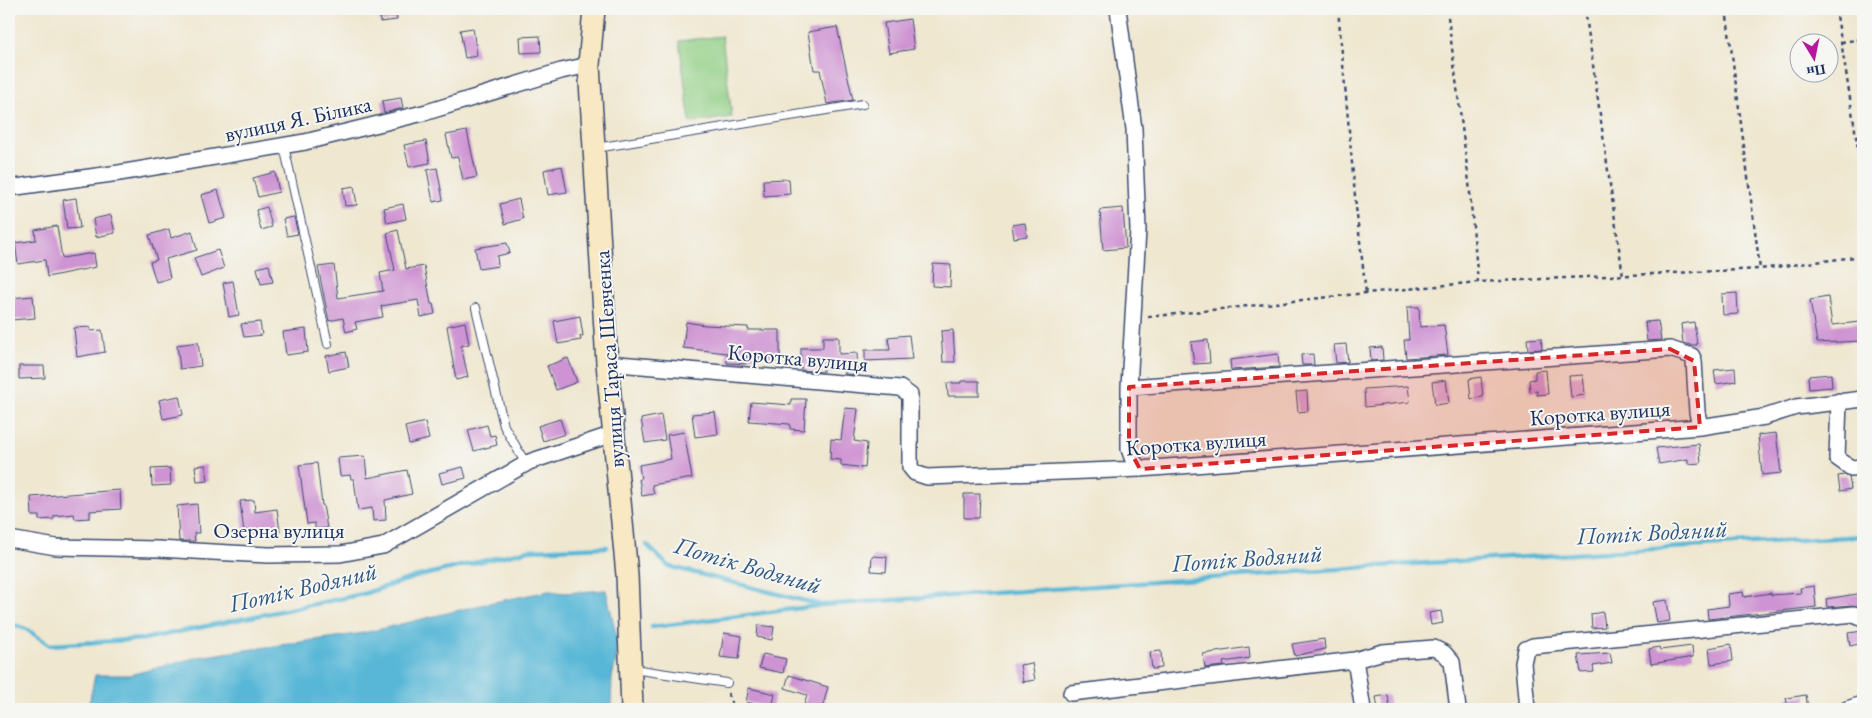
<svg xmlns="http://www.w3.org/2000/svg" width="1872" height="718" font-family="'EB Garamond',serif">
<style>
.green{fill:#90ce84;stroke:#567e71}
.water{fill:#59b7d7;stroke:#3a739a}
.lines{fill:none;stroke-linecap:round;stroke-linejoin:round}
.stream{stroke:#59b7d7;stroke-width:4.5}
.building{fill:#ce93d2}
.lane-casing{stroke:#3b4b6f;stroke-width:10}
.street-casing{stroke:#3b4b6f;stroke-width:18}
.secondary-casing{stroke:#3b4b6f;stroke-width:24}
.path{stroke:#3b4b6f;stroke-width:2.5;stroke-dasharray:4 4;stroke-linecap:butt}
.lane{stroke:#fff;stroke-width:8}
.street{stroke:#fff;stroke-width:15}
.secondary{stroke:#f8e8c3;stroke-width:21}
.marked{fill:#d62828;fill-opacity:0.2;stroke:#d62828;stroke-width:4;stroke-dasharray:10 6;stroke-linejoin:round}
.labels{text-anchor:middle;dominant-baseline:central;stroke-width:4;stroke-linejoin:round;paint-order:stroke}
.street-label{font-size:22px;fill:#1b2f5e;stroke:#f6f6f2}
.water-label{font-size:24px;font-style:italic;fill:#2e5882;stroke:#f6f6f2}
</style>
<rect width="100%" height="100%" fill="#f6f6f2"/>
<filter id="ink" filterUnits="userSpaceOnUse"><feTurbulence type="fractalNoise" baseFrequency=".02" numOctaves="2"/><feDisplacementMap in="SourceGraphic" scale="10" xChannelSelector="R" yChannelSelector="G"/><feConvolveMatrix kernelMatrix="1 2 1 2 8 2 1 2 1" color-interpolation-filters="sRGB"/></filter>
<filter id="wash" filterUnits="userSpaceOnUse"><feTurbulence type="fractalNoise" baseFrequency=".0096" numOctaves="4" result="noise"/><feDisplacementMap in="SourceGraphic" scale="20" xChannelSelector="R" yChannelSelector="G"/><feGaussianBlur stdDeviation="1.12" result="paint"/><feColorMatrix in="noise" values="0 0 0 0 0 0 0 0 0 0 0 0 0 0 0 0 0 1.4 0 .05"/><feComposite in="paint" operator="in"/></filter>
<g filter="url(#wash)">
<rect width="100%" height="100%" fill="#efe7d0"/>
<path class="green" d="M722,36L732,117L690,123L679,41Z"/>
<path class="water" d="M606,590L619,647L612,677L611,709H88L95,675H130L198,657L364,633L489,603L549,591L565,593Z"/>
<g class="lines">
<path class="stream" d="M647,545L668,566L821,605L1396,565L1863,536
M9,623L26,629L50,645L144,639L363,594L415,577L529,550L607,547
M652,627L817,606"/>
</g>
<g id="blocks">
<path class="building" d="M378,9H396L397,20L380,22Z
M910,19L914,49L889,53L884,23Z
M837,27L853,100L827,104L820,70H814L808,32Z
M473,28L477,56L465,58L460,30Z
M540,36L541,52L521,53L520,37Z
M401,98L403,108L384,113L382,101Z
M467,131L477,177L463,180L458,157L451,158L446,135Z
M426,141L430,163L409,167L404,145Z
M562,166L567,192L548,195L544,170Z
M437,168L443,200L433,202L427,170Z
M275,172L279,192L258,197L253,178Z
M789,179L790,194L764,196L763,180Z
M354,186L357,205L345,206L343,188Z
M218,190L226,218L209,223L201,195Z
M76,198L80,228L67,229L63,200Z
M519,199L523,219L505,224L500,204Z
M403,204L406,219L387,223L384,208Z
M267,207L272,227L261,230L256,210Z
M1123,208L1126,248L1103,250L1100,210Z
M111,215L115,233L96,237L93,219Z
M294,217L298,234L287,236L283,219Z
M1025,223L1027,236L1014,238L1012,225Z
M57,226L62,258L94,253L96,267L47,277L45,260L18,264L15,243L36,240L35,230Z
M169,229L171,238L192,231L197,250L166,259L170,278L156,282L150,262L157,260L149,235Z
M398,230L406,269L424,266L431,304H433L435,314L421,317L418,300L381,306L383,317L355,322L357,329L346,332L343,318L329,321L318,267L334,265L338,298L383,291L380,273L395,270L387,233Z
M507,243L510,253L497,256L498,266L479,269L475,248Z
M218,250L224,268L201,277L194,258Z
M933,264L951,265L950,287L932,286Z
M269,265L273,282L261,284L257,268Z
M233,281L239,315L229,317L223,283Z
M1737,293L1738,314L1723,315L1722,294Z
M33,296L35,318L12,320L10,298Z
M1828,297L1832,325L1860,322L1862,341L1817,343L1810,300Z
M1407,307H1419L1420,327L1444,325L1448,355L1406,358L1404,340H1409Z
M580,316L583,336H580L581,340L558,344L554,321Z
M1658,321L1661,340L1647,341L1645,322Z
M260,322L262,335L244,337L241,324Z
M465,322L469,344L461,346L468,377L456,380L447,326Z
M686,322L705,325L748,327V330H780V357H746V364L727,363V353L683,348Z
M1694,322L1697,345H1690L1683,343L1681,324Z
M90,327L91,331L102,330L105,352L77,357L74,328Z
M306,329L308,352L286,355L283,332Z
M953,330L955,362H943L941,331Z
M909,335L912,359L865,361V350H890L888,337Z
M823,337H839V354L857,353L858,375L845,374V368H823V372L801,370V348H823Z
M1541,338L1542,349L1528,350L1527,339Z
M1208,340L1210,363L1194,364L1191,342Z
M198,342L201,366L180,369L177,345Z
M1346,344L1348,362L1336,363L1334,345Z
M1382,347L1383,360L1371,361L1370,348Z
M346,352L349,367L329,371L326,356Z
M1278,354L1279,367L1231,370L1230,360Z
M1313,354L1314,365H1302L1301,355Z
M568,358L577,382L556,390L547,366Z
M19,366H44L45,378L19,379Z
M1735,368L1736,381L1716,384L1714,370Z
M1546,370L1548,394L1537,395V391L1530,392L1529,380L1535,379V371Z
M1831,374L1832,387L1809,389L1808,376Z
M1583,375L1585,395L1571,397L1569,376Z
M1481,377L1483,397L1471,399L1469,379Z
M1446,380L1449,403L1435,405L1432,382Z
M961,381H979V396H948L947,383H961Z
M1408,386L1410,402L1365,407L1364,389Z
M1307,391L1308,411L1298,412L1296,392Z
M179,396L183,415L163,419L159,400Z
M791,399H806L804,430L790,429V424L749,421L751,402L791,405Z
M845,408L858,409L854,441L867,443L865,468L841,465V460L830,459L831,439L841,440Z
M715,412L718,434L695,437L692,414Z
M661,415L665,440L645,443L641,419Z
M560,419L565,434L543,441L538,426Z
M425,422L429,439L409,444L405,427Z
M487,425L490,436L495,435L497,445L474,451L468,430Z
M684,432L692,478L652,485L654,494L642,496L639,479H641L639,465L671,459L667,435Z
M1776,433L1781,473L1762,475L1758,435Z
M1699,444L1701,463L1688,464V459L1659,464L1656,448Z
M365,456L367,478L407,470L412,494L385,500L386,520L373,521L372,508L358,510L354,479H351L350,475L340,476L338,458Z
M317,463L322,505H323L327,528L315,529V523L307,524L299,465Z
M206,465L208,481L197,482L195,466Z
M463,467L466,478L442,484L439,473Z
M170,468L171,485L152,486L151,469Z
M1845,475L1849,477L1851,489L1840,491L1838,476Z
M120,490L121,509L90,511V518L75,519L74,514L54,516V519L39,520V516H32L31,497Z
M964,494H980L979,518H964Z
M254,500L255,512L277,509L280,532L266,534L265,529L244,532L240,501Z
M197,504L199,533H194L195,541H179L177,506Z
M872,556L887,557L886,572L871,571Z
M1814,586L1816,607L1708,619L1707,609L1729,606L1728,594L1743,592L1744,597L1771,593V595L1801,593L1800,588Z
M1863,593V608L1853,605L1827,607L1826,599Z
M1667,600L1670,621L1657,623L1653,602Z
M1441,611L1443,623L1431,625L1429,613Z
M1603,612L1605,627L1592,628L1591,614Z
M758,625L774,627L772,640L757,637Z
M1863,631V643L1850,646L1848,633Z
M724,633L742,636L739,659L720,657Z
M1324,639L1325,649L1295,656L1292,644Z
M1731,644L1733,661L1711,664L1709,648Z
M1692,646L1693,657L1651,664L1649,649L1659,647L1660,650Z
M1249,647L1250,658L1223,662L1224,666L1205,668L1203,654Z
M1161,651L1162,668L1152,669L1150,652Z
M1610,653L1612,663L1593,666L1594,672L1581,673L1578,655Z
M763,654L786,659L783,673L759,668Z
M1032,663L1035,680L1023,682L1020,665Z
M789,675L828,687L822,709H803L807,695L785,688Z
M749,688L775,694L772,708L746,702Z
M1388,695L1390,709H1378L1376,697Z
M1806,695L1808,709H1788L1786,698Z"/>
</g>
</g>
<g filter="url(#ink)">
<use href="#blocks" fill-opacity="0" stroke="#3b4b6f" stroke-width="1"/>
<g class="lines">
<g class="lane-casing">
<path id="lane" d="M284,146L328,344
M596,148L863,104
M476,308L504,426L526,464
M633,669L727,683"/>
</g>
<g class="street-casing">
<path id="street" d="M1118,9L1134,129L1138,230L1129,387V449L1133,460L1140,469
M9,188L119,173L305,142L427,112L561,71L589,65
M607,363L900,388L910,395V467L915,473L927,477L1140,469L1700,427L1765,417L1796,407L1863,399
M1129,387L1670,349L1692,356L1694,361L1697,412L1700,427
M1839,401L1837,458L1851,468L1863,467
M9,539L56,547L158,549L268,555L340,554L383,546L529,462L613,434
M1355,660L1363,709
M1071,693L1355,660L1383,652L1434,648L1444,653L1452,662L1458,709
M1527,709L1523,663L1526,649L1533,646L1854,614L1863,618
M1847,709L1863,704"/>
</g>
<g class="secondary-casing">
<path id="secondary" d="M594,9L589,65L607,363L627,575L632,709"/>
</g>
<path class="path" d="M1338,9L1356,207L1366,293
M1447,9L1469,182L1478,282
M1585,9L1623,276
M1726,9L1760,269
M1836,9L1858,149H1863
M1841,42L1863,39
M1858,149L1863,214
M1148,317L1366,293L1478,282L1760,269L1863,256
M728,693L729,698L733,705L755,709"/>
<use href="#lane" class="lane"/>
<use href="#street" class="street"/>
<use href="#secondary" class="secondary"/>
</g>
</g>
<path class="marked" d="M1670,349L1694,361L1700,427L1140,469L1129,449V387Z"/>
<g class="labels">
<g class="street-label">
<text transform="translate(298 119) rotate(-12)">вулиця Я. Білика</text>
<text transform="translate(798 358) rotate(5)">Коротка вулиця</text>
<text transform="translate(609 359) rotate(-94)">вулиця Тараса Шевченка</text>
<text transform="translate(1600 413) rotate(-4)">Коротка вулиця</text>
<text transform="translate(1196 443) rotate(-4)">Коротка вулиця</text>
<text x="279" y="530">Озерна вулиця</text>
</g>
<g class="water-label">
<text transform="translate(1652 532) rotate(-3)">Потік Водяний</text>
<text transform="translate(1247 558) rotate(-4)">Потік Водяний</text>
<text transform="translate(748 565) rotate(16)">Потік Водяний</text>
<text transform="translate(303 587) rotate(-13)">Потік Водяний</text>
</g>
</g>
<rect width="1872" height="718" fill="none" stroke="#f6f6f2" stroke-width="30"/>
<g transform="translate(1814 58) rotate(170)"><circle r="24" fill="#f6f6f2" stroke="#9ea6b7"/>
<path d="M0-4L9 19L0 12L-9 19Z" fill="#b5179e"/>
<text y="-8" font-size="14" font-weight="bold" text-anchor="middle" fill="#1b2f5e">Пн</text>
</g>
</svg>
